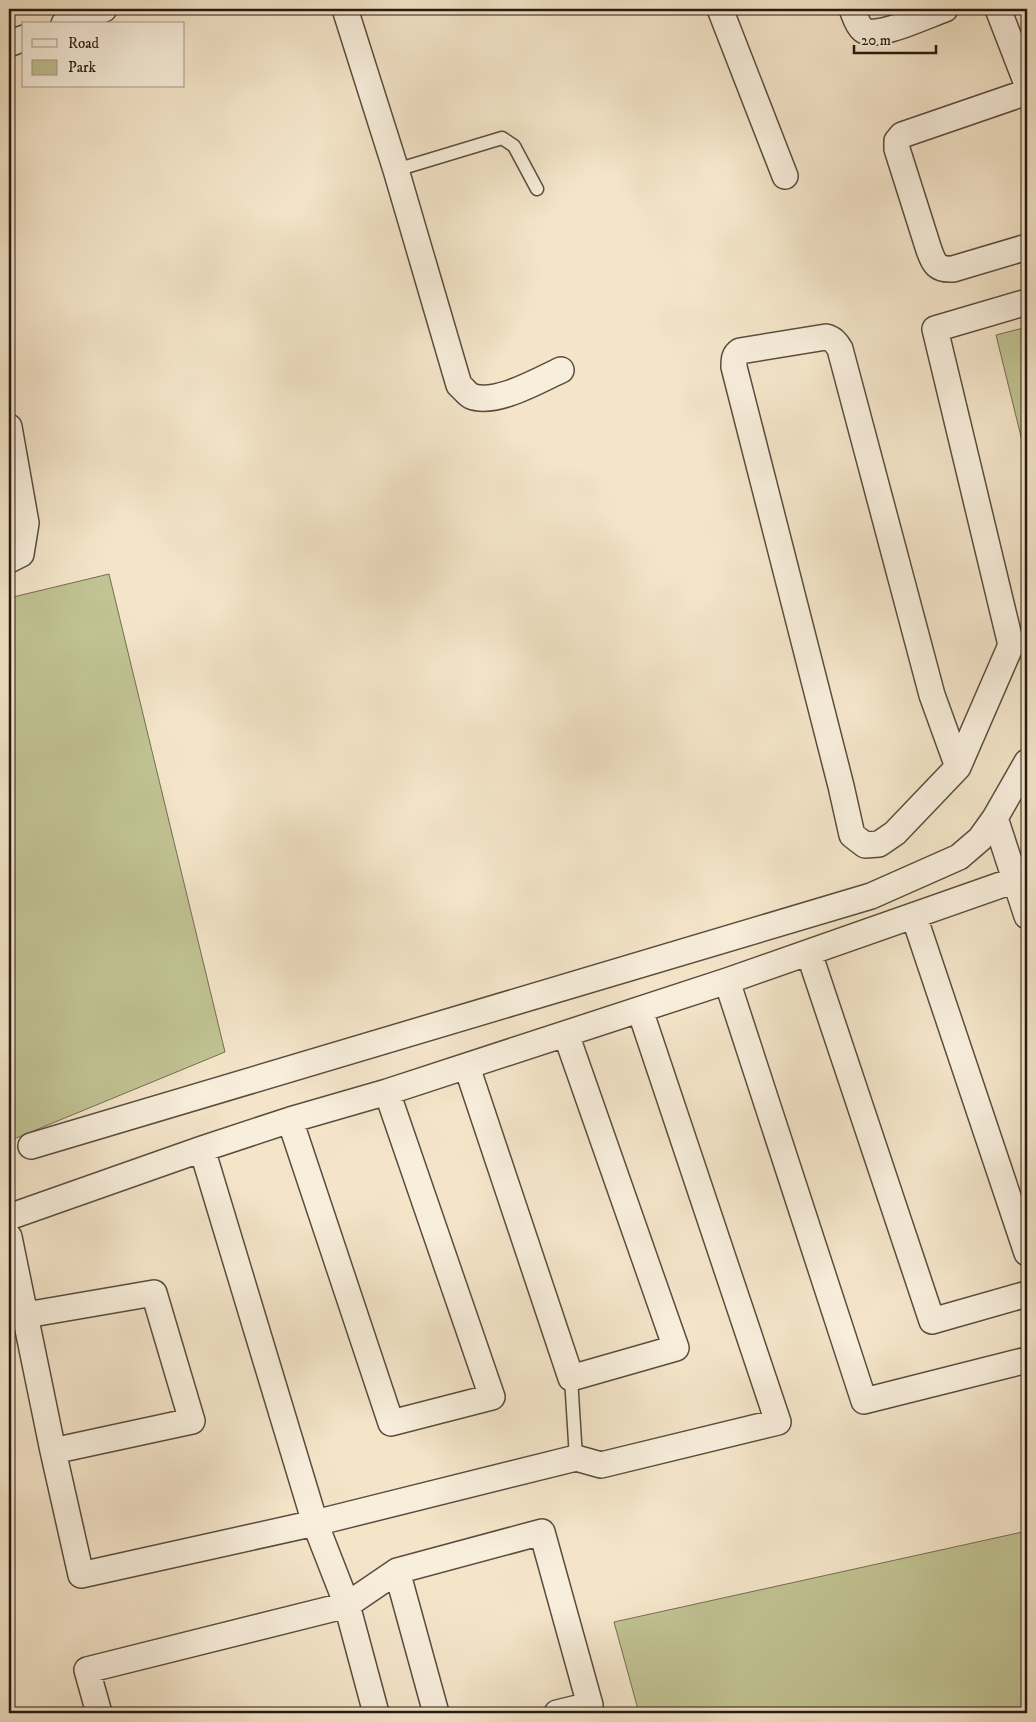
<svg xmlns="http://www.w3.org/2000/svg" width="1036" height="1722" font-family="'IM FELL DW Pica',serif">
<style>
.green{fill:#c1c393;stroke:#746e52}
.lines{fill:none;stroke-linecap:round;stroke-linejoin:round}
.lane-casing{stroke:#5a4d3f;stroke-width:15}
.street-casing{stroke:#5a4d3f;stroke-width:28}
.lane{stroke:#f8eedc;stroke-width:12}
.street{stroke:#f8eedc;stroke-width:25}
</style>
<rect width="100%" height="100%" fill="#f4e5c9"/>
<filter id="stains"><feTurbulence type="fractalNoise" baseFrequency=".004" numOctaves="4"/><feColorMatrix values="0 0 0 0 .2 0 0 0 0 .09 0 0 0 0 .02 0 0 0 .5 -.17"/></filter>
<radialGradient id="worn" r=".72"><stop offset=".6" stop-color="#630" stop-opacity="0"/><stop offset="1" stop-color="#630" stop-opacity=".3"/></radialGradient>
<path class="green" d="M1027,327V461L996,335Z
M109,574L225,1052L9,1141V598Z
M1027,1531V1713H639L614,1622Z"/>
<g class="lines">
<g class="lane-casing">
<path id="lane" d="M396,170L502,138L514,146L537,189
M571,1378L576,1458"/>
</g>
<g class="street-casing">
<path id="street" d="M345,9L396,170L459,385C463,388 467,394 471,396C495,406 539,380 561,370
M720,9L785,176
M852,9C855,16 857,25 863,30C875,40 930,14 945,9
M998,9L1027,84
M64,24L104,9
M9,44L24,38
M1027,92L902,135L897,141V149L929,250C934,264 937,270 953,269L1027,247
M9,427L26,523L21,554L9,560
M958,767L932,695L840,349C836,342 833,339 826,337L740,351C734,355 734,359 734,367L841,786L852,835L865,845L879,844L895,833L958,767L1011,645L935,329L1027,302
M995,818L1027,916
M914,916L1027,1253
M809,953L932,1321L1027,1294
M727,981L864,1401L1027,1360
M467,1067L571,1378L676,1348L566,1034
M290,1120L391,1423L492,1397L387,1092
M31,1146L871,896L959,857L980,839L995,818L1027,762
M202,1149L315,1523L347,1605L376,1713
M9,1217L202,1149L290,1120L387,1092L727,981L1015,880L1027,870
M9,1237L53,1451L81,1575L315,1523L576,1458L601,1465L778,1422L640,1010
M26,1315L154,1293L192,1421L53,1451
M397,1571L436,1713
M99,1713L87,1670L347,1605L397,1571L542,1532L590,1705L557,1713"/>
</g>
<use href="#lane" class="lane"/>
<use href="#street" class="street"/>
</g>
<rect width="1036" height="1722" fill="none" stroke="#f4e5c9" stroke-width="30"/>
<rect x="10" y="10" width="1016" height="1702" fill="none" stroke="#271a11" stroke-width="2.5"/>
<rect x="15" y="15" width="1006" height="1692" fill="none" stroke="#271a11"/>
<rect x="22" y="22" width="162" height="65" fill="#f8eedc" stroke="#a4998b"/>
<rect x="32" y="39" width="25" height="8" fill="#f8eedc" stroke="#a4998b"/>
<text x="68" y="48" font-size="15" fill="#271a11">Road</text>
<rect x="32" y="60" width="25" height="15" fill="#c1c393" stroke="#a4998b"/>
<text x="68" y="72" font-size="15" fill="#271a11">Park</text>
<path d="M854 45v8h82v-8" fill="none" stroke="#271a11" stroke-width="2.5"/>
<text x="861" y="45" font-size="15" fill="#271a11" stroke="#f8eedc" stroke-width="4" paint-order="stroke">20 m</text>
<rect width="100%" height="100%" filter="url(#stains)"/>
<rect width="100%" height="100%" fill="url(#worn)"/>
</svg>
